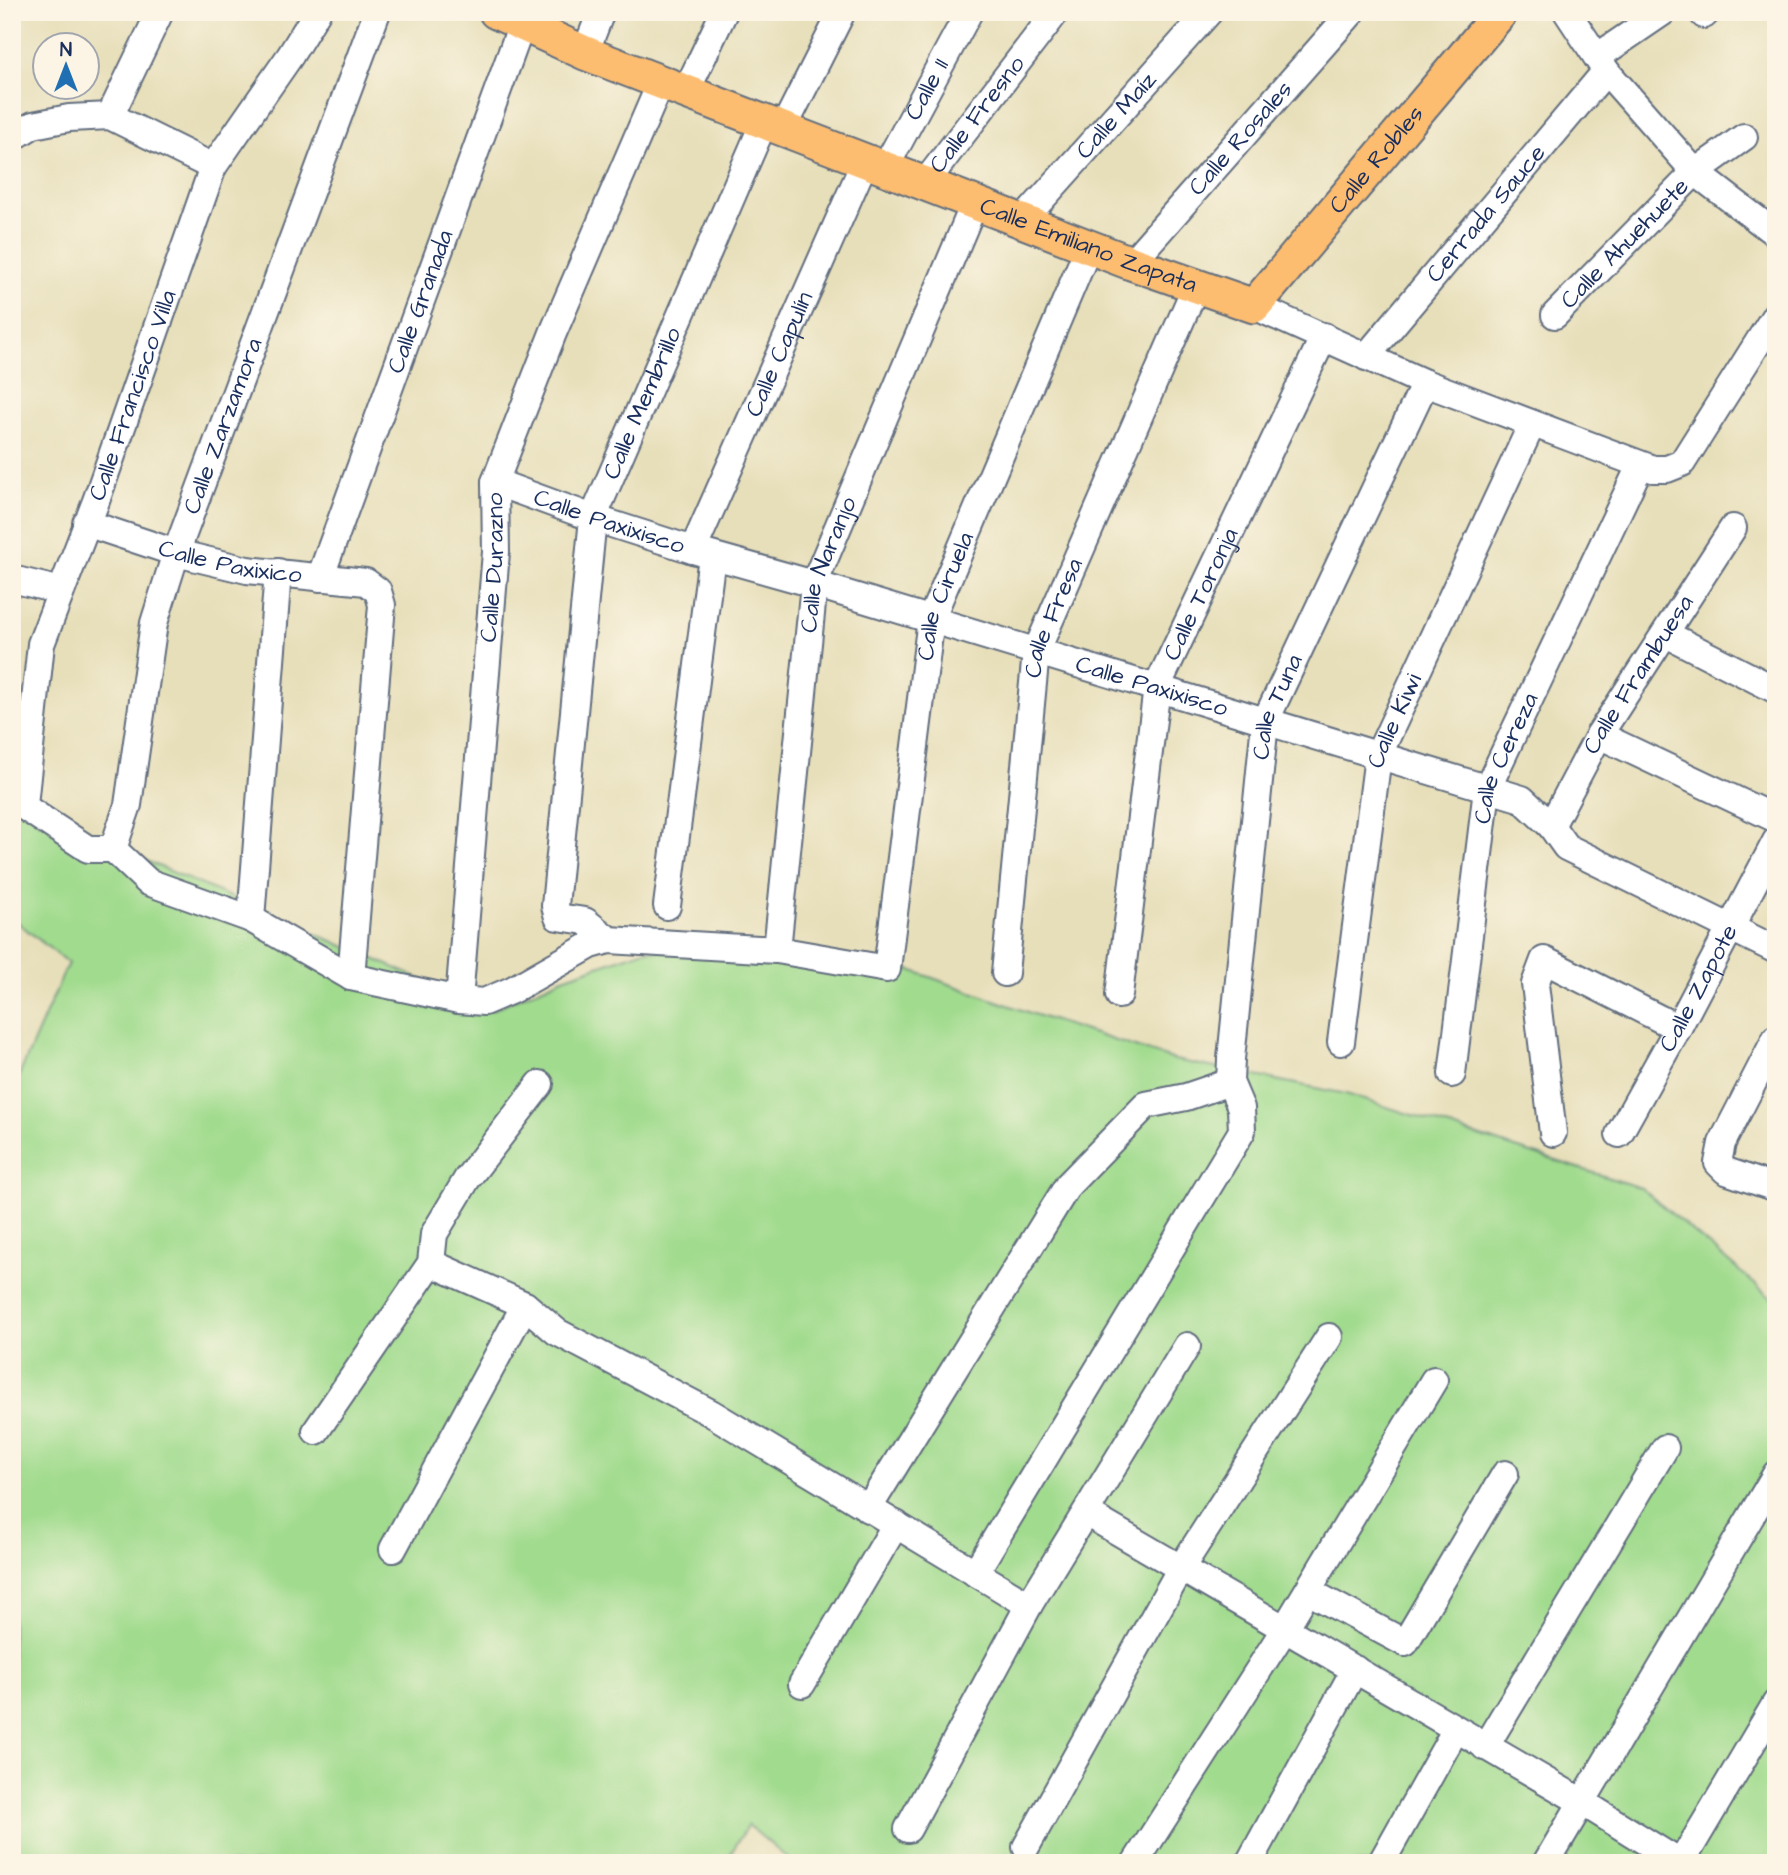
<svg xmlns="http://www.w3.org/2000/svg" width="1788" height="1875" font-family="'Architects Daughter',sans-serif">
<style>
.green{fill:#a1db8e;stroke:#5e8576;stroke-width:2}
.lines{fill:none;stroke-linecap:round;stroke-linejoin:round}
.minor-casing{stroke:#626d7e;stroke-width:30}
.major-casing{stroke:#626d7e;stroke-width:37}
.minor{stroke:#fff;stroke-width:26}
.major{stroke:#fcbd6f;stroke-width:33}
.labels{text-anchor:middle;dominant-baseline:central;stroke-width:6;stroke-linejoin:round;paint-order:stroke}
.street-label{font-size:24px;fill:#1b2f5e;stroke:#fcf5e5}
</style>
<rect width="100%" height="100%" fill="#fcf5e5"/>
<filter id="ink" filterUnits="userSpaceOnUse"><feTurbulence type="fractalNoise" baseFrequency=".0143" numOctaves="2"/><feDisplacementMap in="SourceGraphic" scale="14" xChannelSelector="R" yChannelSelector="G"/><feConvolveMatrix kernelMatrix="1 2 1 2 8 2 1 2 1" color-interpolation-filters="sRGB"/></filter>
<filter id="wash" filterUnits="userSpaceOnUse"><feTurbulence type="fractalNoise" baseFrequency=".00686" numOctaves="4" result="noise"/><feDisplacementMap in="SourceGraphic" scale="28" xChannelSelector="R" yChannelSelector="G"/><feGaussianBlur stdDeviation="1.57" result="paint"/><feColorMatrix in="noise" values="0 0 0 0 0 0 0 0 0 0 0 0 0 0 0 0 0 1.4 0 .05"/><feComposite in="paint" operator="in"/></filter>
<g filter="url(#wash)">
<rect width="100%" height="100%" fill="#e7dfba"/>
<path class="green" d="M12,803L492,1010L563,978L645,950L891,963L1033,1014L1175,1060L1346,1094L1641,1188L1776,1302V1863H793L748,1825L725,1863H12V1092L68,963L12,918Z"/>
</g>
<g filter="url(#ink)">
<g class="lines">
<g class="minor-casing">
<g id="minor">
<path d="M1567,12L1606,71L1695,172L1776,234"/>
<path d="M1704,15L1707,12"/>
<path d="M585,53L601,12"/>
<path d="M1597,57L1663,12"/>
<path d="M686,92L724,12"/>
<path d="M110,116L160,12"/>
<path d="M783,129L842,12"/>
<path d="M12,138L33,125L69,118L110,116L213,167"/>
<path id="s1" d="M885,168L969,12"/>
<path id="s2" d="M925,183L1056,12"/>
<path id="s3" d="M1023,220L1209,12"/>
<path id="s4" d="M1131,263L1352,12"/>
<path d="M1254,306L1425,383L1653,469H1667L1682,463L1776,314"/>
<path id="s5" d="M1555,315L1695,172L1744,137"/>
<path id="s6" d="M1366,357L1606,71"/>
<path id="s7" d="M495,482L593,518L693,550L814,584L1522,799L1551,826L1566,847L1776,950"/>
<path id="s8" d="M86,523L176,553L247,570L366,582L378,591L382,605L351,977"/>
<path id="s9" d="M693,550L865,161"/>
<path id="s10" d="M320,578L522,24"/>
<path d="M12,579L61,591"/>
<path d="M1666,634L1776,690"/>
<path d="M1599,735L1776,819"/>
<path id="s11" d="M12,799L88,849H113L148,882L251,919L351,977L459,1000L484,1002L512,990L591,945L609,940L777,950L887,969L931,619L1089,246"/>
<path id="s12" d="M24,805L41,644L96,501L213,167L290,56L317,12"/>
<path id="s13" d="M1551,826L1599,735L1733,528"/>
<path id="s14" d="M113,849L128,805L154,623L176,553L377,12"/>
<path d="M667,906L712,556"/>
<path d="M251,919L278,572"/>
<path id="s15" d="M609,940L585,921L558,917L555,906L593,518L764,122"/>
<path id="s16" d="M777,950L814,584L975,202"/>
<path id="s17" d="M1005,973L1036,652L1196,286"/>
<path id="s18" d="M1119,995L1157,687L1324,336"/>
<path id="s19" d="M459,1000L496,552L495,482L553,333L661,82"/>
<path d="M1776,1038L1722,1143L1718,1163L1726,1171L1776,1188"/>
<path id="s20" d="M1341,1042L1378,756L1532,424"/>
<path id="s21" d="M1452,1074L1487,789L1640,466"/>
<path d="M1553,1133L1535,984L1544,960L1678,1028"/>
<path id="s22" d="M1619,1134L1678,1028L1776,841"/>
<path d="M431,1263L525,1305L557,1332L711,1413L1029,1605"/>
<path d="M316,1431L431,1263L434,1234L467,1179L540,1084"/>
<path d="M868,1509L1068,1185L1146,1105L1186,1097L1230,1082"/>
<path d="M1086,1513L1582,1802L1680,1863"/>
<path d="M393,1549L525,1305"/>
<path id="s23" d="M975,1573L1242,1131L1241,1108L1230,1082L1231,1059L1265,722L1425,383"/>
<path d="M1308,1591L1405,1643L1505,1474"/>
<path d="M802,1684L896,1524"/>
<path d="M1485,1747L1665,1448"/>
<path d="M908,1829L1029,1605L1187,1346"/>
<path d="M1026,1847L1181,1568L1329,1337"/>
<path d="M1135,1863L1284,1630L1434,1380"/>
<path d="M1249,1863L1355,1669"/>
<path d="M1381,1863L1456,1729"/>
<path d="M1546,1863L1776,1474"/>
<path d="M1681,1863L1776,1703"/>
</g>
</g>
<g class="major-casing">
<g id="major">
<path id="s24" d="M496,12L585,53L1131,263L1254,306L1501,12"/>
</g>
</g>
<use href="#minor" class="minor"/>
<use href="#major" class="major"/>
</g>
</g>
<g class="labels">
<g class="street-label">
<text stroke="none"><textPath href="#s1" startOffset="89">Calle 11</textPath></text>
<text stroke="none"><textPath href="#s2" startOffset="86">Calle Fresno</textPath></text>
<text stroke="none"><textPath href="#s3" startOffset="140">Calle Maíz</textPath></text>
<text stroke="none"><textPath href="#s4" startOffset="166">Calle Rosales</textPath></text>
<text stroke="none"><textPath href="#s24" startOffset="1004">Calle Robles</textPath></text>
<text stroke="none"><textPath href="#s6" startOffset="187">Cerrada Sauce</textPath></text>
<text stroke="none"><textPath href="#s5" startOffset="100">Calle Ahuehuete</textPath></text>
<text stroke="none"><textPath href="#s24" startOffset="637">Calle Emiliano Zapata</textPath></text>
<text stroke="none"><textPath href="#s10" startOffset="294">Calle Granada</textPath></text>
<text stroke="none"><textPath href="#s9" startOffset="214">Calle Capulín</textPath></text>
<text stroke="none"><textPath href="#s12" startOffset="427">Calle Francisco Villa</textPath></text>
<text stroke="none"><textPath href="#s15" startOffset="584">Calle Membrillo</textPath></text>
<text stroke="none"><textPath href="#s14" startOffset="439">Calle Zarzamora</textPath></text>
<text stroke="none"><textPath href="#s7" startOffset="121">Calle Paxixisco</textPath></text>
<text stroke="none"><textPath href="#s8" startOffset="150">Calle Paxixico</textPath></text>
<text stroke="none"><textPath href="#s16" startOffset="390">Calle Naranjo</textPath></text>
<text stroke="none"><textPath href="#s19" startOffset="434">Calle Durazno</textPath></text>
<text stroke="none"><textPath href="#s18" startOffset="413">Calle Toronja</textPath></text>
<text stroke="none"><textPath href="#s11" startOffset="1323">Calle Ciruela</textPath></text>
<text stroke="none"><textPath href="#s17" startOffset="360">Calle Fresa</textPath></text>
<text stroke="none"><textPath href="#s13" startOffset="175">Calle Frambuesa</textPath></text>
<text stroke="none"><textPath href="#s7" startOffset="688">Calle Paxixisco</textPath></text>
<text stroke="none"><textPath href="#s23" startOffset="947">Calle Tuna</textPath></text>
<text stroke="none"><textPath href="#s20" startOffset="327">Calle Kiwi</textPath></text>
<text stroke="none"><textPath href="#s21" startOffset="322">Calle Cereza</textPath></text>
<text stroke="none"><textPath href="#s22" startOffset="166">Calle Zapote</textPath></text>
</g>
</g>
<rect width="1788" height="1875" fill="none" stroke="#fcf5e5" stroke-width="42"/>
<g transform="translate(66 66)"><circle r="33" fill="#fcf5e5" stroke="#a2a6af" stroke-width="2"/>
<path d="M0-5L12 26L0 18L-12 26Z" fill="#1f6fb2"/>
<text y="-10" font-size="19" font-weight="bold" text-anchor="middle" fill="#1b2f5e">N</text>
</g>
</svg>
